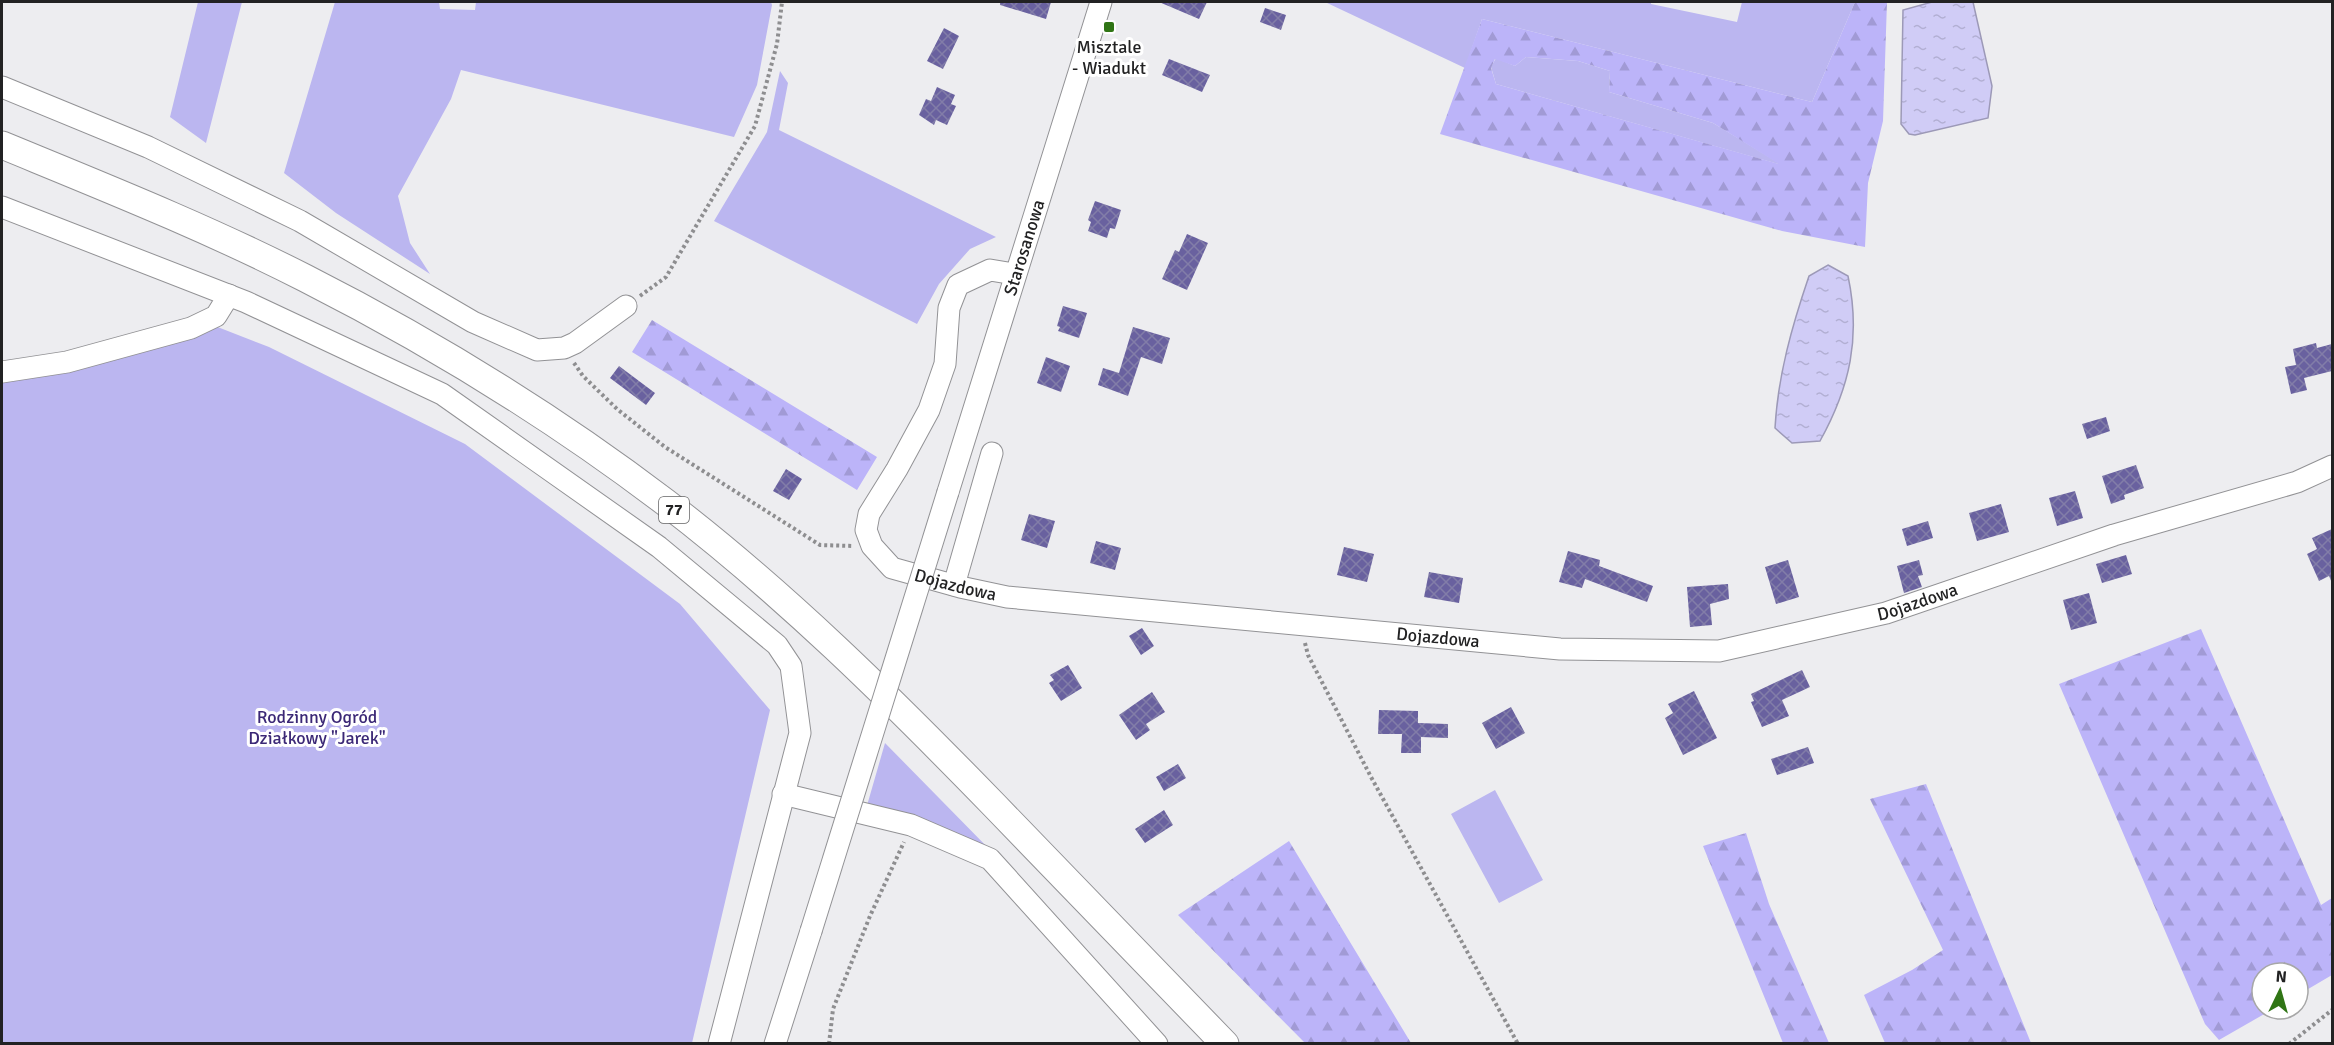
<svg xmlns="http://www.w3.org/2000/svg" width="2334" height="1045" font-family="Signika,sans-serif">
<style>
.green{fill:#bbb6f0}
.forest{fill:url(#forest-firs);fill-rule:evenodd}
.water{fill:url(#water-ripples);stroke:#9c99b7;stroke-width:1.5}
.building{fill:url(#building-cross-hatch)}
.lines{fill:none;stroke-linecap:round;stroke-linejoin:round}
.minor-casing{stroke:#929295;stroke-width:23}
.major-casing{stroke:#929295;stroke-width:29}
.path{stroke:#8e8e90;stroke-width:4;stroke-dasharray:3 3;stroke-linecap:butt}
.minor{stroke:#fff;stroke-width:21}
.major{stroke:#fff;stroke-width:27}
.minor-bridge-casing{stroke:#929295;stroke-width:23;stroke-linecap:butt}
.minor-bridge{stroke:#fff;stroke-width:21}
.poi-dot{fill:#307515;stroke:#fff;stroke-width:2}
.labels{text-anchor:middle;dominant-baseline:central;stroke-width:6;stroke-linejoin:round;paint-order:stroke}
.shield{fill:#fff;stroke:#646465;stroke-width:1.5}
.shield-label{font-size:16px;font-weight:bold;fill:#222223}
.poi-label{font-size:18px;fill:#222223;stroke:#fff}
.street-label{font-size:18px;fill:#222223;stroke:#fff}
.park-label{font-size:18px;fill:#3b2876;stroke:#fff}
</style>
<defs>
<pattern id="forest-firs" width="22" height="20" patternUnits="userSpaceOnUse" patternTransform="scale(1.5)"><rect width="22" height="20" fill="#bcb4f9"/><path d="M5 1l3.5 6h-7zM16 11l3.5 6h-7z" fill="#a19ad5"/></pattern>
<pattern id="water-ripples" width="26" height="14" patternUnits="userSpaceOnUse" patternTransform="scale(1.5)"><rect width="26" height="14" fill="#d0ccf6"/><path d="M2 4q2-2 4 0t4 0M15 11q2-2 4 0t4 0" fill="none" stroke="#b2afd3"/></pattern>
<pattern id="building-cross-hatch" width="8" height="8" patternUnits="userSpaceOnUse" patternTransform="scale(1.5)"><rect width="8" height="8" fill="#69619f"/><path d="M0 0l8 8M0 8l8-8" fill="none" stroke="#827da8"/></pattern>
</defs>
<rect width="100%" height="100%" fill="#ededf0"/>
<path class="green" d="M198,2H242L206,143L170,117Z
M335,2H439L440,9L475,10L476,2H771L772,5L757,85L734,137L461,70L451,99L398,196L410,243L430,274L336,213L284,173Z
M1325,2H1651V4L1737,22L1742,2H1855L1812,102L1482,19L1465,68Z
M1526,57L1578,61L1610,71L1609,92L1713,123L1782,165L1496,84L1491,67L1496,58L1515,66Z
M780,71L788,83L779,130L996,237L970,249L939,284L917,324L714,221L767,132Z
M215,326L269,347L465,444L680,604L770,710L692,1043L2,1044V378Z
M885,743L995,855L866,809Z
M1495,790L1543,880L1499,903L1451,814Z"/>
<path class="forest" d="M1855,2H1887L1883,121L1868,183L1865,247L1782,231L1440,134L1482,19L1812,102ZM1526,57L1578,61L1610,71L1609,92L1713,123L1779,164L1496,84L1491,68L1495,59L1515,66Z
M652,320L877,457L857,490L632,352Z
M2201,629L2321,905L2332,898V975L2298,995V973H2262V1009H2273L2219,1040L2205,1024L2059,684Z
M1926,784L2031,1043H1885L1864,995L1912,970L1943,950L1870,799Z
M1746,833L1769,904L1829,1043H1783L1703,846Z
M1289,841L1411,1043H1305L1178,915Z"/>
<path class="water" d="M1932,2H1973L1992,86L1988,118L1915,135L1909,134L1901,124L1903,10Z
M1828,265L1848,276C1861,337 1850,387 1820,441L1792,443L1775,428C1778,375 1792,326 1809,276Z"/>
<path class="building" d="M1000,2H1051L1046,19L1000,5Z
M1159,2H1207L1199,19Z
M1265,8L1286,15L1281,30L1260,22Z
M944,28L959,36L943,69L927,61Z
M1169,59L1210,75L1202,92L1162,75Z
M937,87L955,95L951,104L956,106L947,125L936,120L934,125L919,115L926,99L931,101Z
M1095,201L1121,210L1115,229L1110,228L1107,238L1088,231L1091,222L1088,220Z
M1187,234L1208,243L1187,290L1162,279L1175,250L1179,252Z
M1063,306L1087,313L1079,338L1058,331L1060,327L1057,326Z
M1133,327L1170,338L1162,364L1141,357L1128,396L1098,385L1103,368L1119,373Z
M2316,343L2317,348L2332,344V371L2304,378L2307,390L2291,394L2285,367L2296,365L2293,349Z
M1046,357L1070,366L1061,392L1037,383Z
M619,366L655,393L646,405L610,378Z
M2106,417L2110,431L2087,439L2082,424Z
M2136,465L2144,488L2124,495L2125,499L2111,504L2102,476Z
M786,469L802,479L789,500L773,491Z
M2075,491L2083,518L2057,526L2049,498Z
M2001,504L2009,532L1977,541L1969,513Z
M1029,514L1055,521L1047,548L1021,540Z
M1928,521L1933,538L1907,546L1902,529Z
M2332,529V583L2329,576L2319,581L2307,554L2317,549L2312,538Z
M1096,541L1121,548L1115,570L1090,563Z
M1344,547L1374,554L1367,582L1337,575Z
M1568,551L1600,560L1599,566L1653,586L1647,602L1585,579L1582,588L1559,582Z
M2126,555L2132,574L2102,583L2096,564Z
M1788,560L1799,597L1776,604L1765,567Z
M1919,560L1923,575L1918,576L1922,587L1904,593L1897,566Z
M1429,572L1463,578L1459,603L1424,597Z
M1728,584L1729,599L1710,604L1712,625L1690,627L1687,587Z
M2089,593L2097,623L2071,630L2063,600Z
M1142,628L1154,646L1141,655L1129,636Z
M1068,665L1082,688L1061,701L1049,683L1054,680L1050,675Z
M1802,670L1810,687L1782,700L1789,716L1762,727L1751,702L1754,701L1751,694Z
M1694,691L1717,738L1683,755L1665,718L1673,713L1668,704Z
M1152,692L1165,712L1146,724L1150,730L1136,740L1119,715Z
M1511,707L1525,733L1496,749L1482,723Z
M1379,710L1418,711V723L1448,724V738L1421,737V753H1401L1402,734H1378Z
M1808,747L1814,763L1777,775L1771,759Z
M1178,764L1186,778L1164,791L1156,777Z
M1164,810L1173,825L1145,843L1135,829Z"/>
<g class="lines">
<g class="minor-casing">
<g id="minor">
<path d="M2,87L148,147L300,221L473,322L537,350L564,348L575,343L626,306"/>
<path d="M2,207L246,302L442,394L659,547L777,645L791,666L800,733L719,1044"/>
<path id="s1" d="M1014,274L990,270L958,285L949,308L945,364L929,410L897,469L869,514L866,530L872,546L892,568L960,587L1007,597L1560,649L1719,651L1886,613L2114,535L2297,482L2332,466"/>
<path d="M2,372L67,362L191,328L216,316L229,295"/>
<path id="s2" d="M948,492L1101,2"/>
<path d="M954,585L992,453"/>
<path d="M783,794L911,825L990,859L1157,1044"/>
<path d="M775,1044L811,931"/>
</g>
</g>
<g class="major-casing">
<path id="major" d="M2,145C104,187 207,228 305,278C431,342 553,417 665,502C784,593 890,698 994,805C1071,884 1148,964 1225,1044"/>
</g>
<path class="path" d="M640,296L666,277L755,126L777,44L782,2
M574,363L583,376L617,409L665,447L820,545L853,546
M1305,643L1308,655L1371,777L1518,1044
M829,1044L833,1009L870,916L904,842
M2289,1044L2332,1010"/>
<use href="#minor" class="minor"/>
<use href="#major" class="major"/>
<g class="minor-bridge-casing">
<path id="minor-bridge" d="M811,931L948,492"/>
</g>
<use href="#minor-bridge" class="minor-bridge"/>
</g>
<rect class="poi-dot" x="1103" y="21" width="12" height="12" rx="3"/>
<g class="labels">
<rect class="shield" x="659" y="497" width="30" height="26" rx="4.5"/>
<g class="shield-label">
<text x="674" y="510">77</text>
</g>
<g class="poi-label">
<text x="1109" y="47">Misztale<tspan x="1109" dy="21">- Wiadukt</tspan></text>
</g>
<g class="street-label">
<text stroke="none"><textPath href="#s2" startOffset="256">Starosanowa</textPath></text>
<text stroke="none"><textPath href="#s1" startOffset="438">Dojazdowa</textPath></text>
<text stroke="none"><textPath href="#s1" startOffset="1410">Dojazdowa</textPath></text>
<text stroke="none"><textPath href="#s1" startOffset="924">Dojazdowa</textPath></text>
</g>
<g class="park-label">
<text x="317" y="717">Rodzinny Ogród<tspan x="317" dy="21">Działkowy "Jarek"</tspan></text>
</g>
</g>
<rect width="2334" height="1045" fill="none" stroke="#222223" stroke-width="6"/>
<g transform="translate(2280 991) rotate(5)"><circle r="28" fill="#ffffff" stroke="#a7a7a7" stroke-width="1.5"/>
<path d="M0-4.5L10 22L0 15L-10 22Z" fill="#307515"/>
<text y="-9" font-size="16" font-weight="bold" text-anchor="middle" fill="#222223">N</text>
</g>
</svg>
